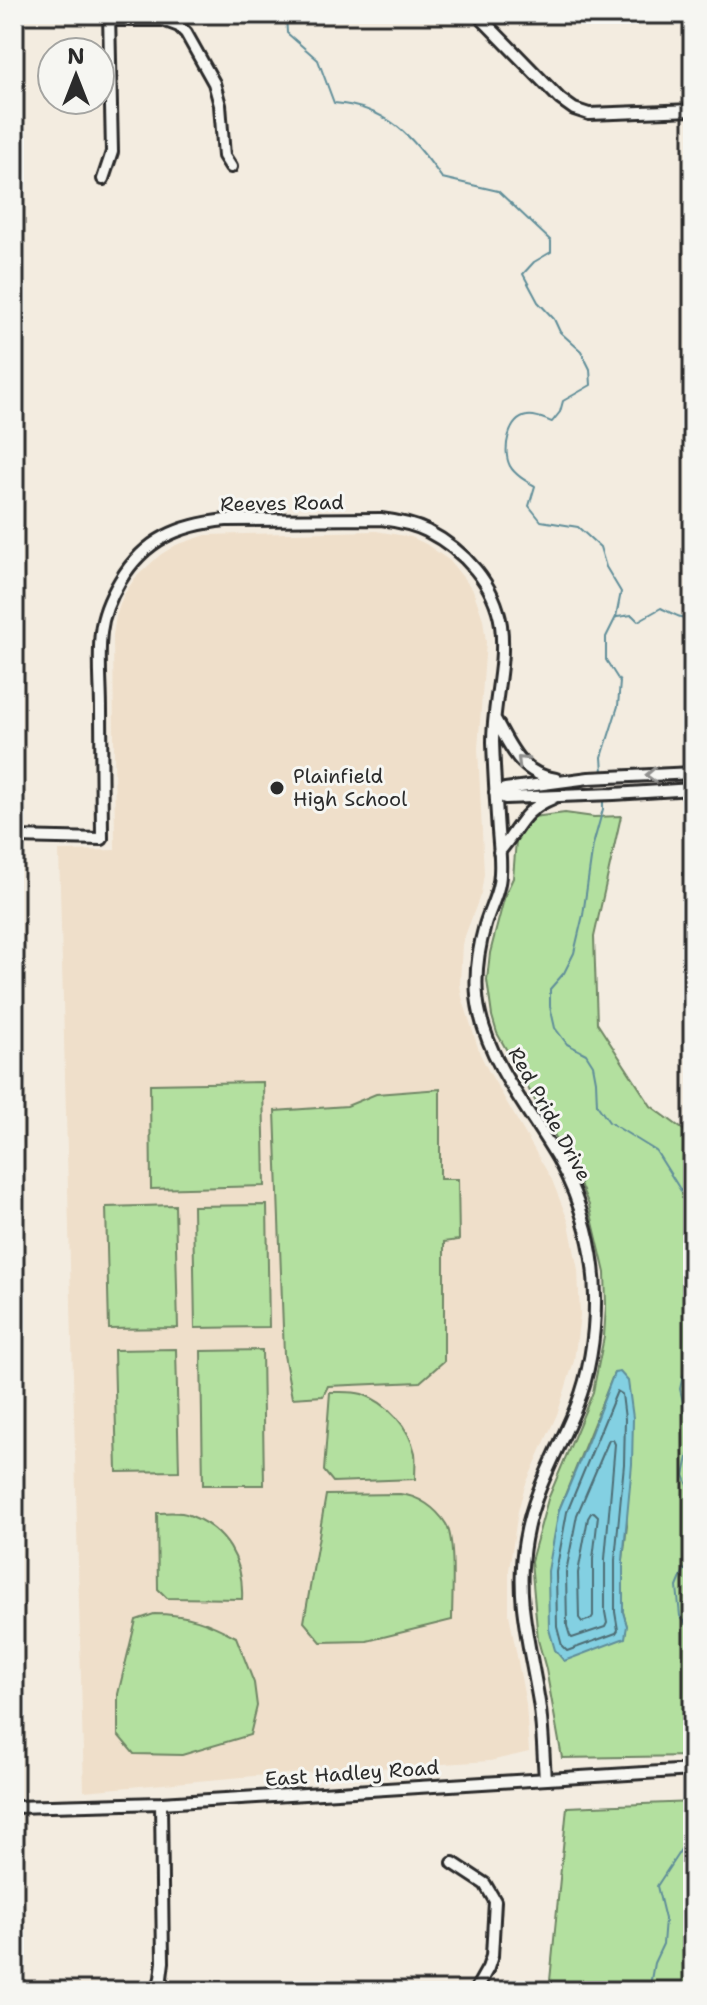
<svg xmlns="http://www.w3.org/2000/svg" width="707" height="2005" font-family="'Shantell Sans',sans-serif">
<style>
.built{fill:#efdfca}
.green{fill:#b3e09f;stroke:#6f8665;stroke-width:2;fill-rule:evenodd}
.water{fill:#83d0e2;stroke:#608e99;stroke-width:2}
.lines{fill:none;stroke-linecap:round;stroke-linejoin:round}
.shore{stroke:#4e6d74;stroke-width:2}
.stream{stroke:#608e99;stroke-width:2}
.minor-casing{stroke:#2b2b2b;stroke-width:16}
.minor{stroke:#f6f6f2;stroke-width:10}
.oneway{stroke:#90908e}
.poi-dot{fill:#2b2b2b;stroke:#f6f6f2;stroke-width:3}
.labels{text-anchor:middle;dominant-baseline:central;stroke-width:6;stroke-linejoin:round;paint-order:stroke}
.street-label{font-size:20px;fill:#2b2b2b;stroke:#f6f6f2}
.poi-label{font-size:20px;fill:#2b2b2b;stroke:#f6f6f2;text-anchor:start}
</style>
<rect width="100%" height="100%" fill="#f3ece0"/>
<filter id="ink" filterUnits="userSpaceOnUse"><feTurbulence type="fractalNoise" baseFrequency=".0125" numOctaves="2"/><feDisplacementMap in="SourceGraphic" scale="16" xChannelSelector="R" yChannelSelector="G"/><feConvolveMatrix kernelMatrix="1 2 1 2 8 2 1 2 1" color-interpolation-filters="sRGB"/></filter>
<g filter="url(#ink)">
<path class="built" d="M376,531L411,537L426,544L450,561L473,590L483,619L486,642L478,748L484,874L481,893L462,944L460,984L462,997L480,1054L488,1070L552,1180L569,1223L578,1270L580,1315L574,1361L558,1412L525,1486L518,1511L509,1570V1614L526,1704L529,1752L490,1761L254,1776L84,1791L59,851L115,850L113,635L116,616L123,596L135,578L160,555L176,545L206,535Z"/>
<path class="green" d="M565,813L594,817L621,816L594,937L597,1023L651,1106L693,1137V1756L562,1758L546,1669L538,1640L531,1561L548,1499L593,1392L604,1337L606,1305L605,1273L589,1205L573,1168L497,1033L492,1016L487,980L490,953L505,895L513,878L516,840L533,817ZM614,1373L627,1526L623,1560V1612L627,1626L559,1510Z
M263,1082L265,1186L151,1189L150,1084Z
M440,1089V1179H458L459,1240L444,1242V1361L420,1382L328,1386L323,1396L292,1398L284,1355L275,1111L347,1106L376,1094Z
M175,1205L178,1328L109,1329L106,1207Z
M267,1205L269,1327L195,1328L193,1206Z
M176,1349L179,1471L117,1472L114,1350Z
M262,1350L264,1485H203L201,1351Z
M330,1392C340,1392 353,1391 362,1394C388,1403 409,1427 415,1453C416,1461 415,1470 415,1479L333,1482L324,1471Z
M400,1494C419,1496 436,1508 446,1524C456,1540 452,1599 452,1620L367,1641L321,1642L304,1622L326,1495Z
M157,1513C167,1513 180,1511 189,1515C226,1529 244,1560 242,1599L167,1598L158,1589Z
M154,1614C187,1614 208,1622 236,1637L254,1683L257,1706L250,1735L182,1755L134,1754L118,1735V1694L136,1620Z
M693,1802V1991H549L567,1807Z"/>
<path class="water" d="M620,1372L628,1381L633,1418L632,1464L623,1560V1612L627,1626L625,1638L564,1661L555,1650L549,1629L548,1571L559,1510L588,1441L614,1373Z"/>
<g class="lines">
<path class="shore" d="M617,1391L622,1394L625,1419L624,1464L615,1560V1612L618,1630L616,1633L567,1651L562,1646L557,1627L556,1572L567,1512Z
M609,1440H613L615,1444L605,1559V1612L607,1623L605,1627L572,1638L570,1636L567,1626L566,1572L577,1515Z
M594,1512L598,1516L593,1559V1616L591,1619L582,1622L579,1618L578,1573L588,1518L591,1513Z"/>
<path class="stream" d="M286,14L287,33L318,60L334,103C388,107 413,137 442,178L498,191L551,241V252L534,262L523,274L538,302L554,319L560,332L581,351L590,369L591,385L563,401L560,412L552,422C544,419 535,414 527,416C508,419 502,451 510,466C515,475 526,481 535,486L529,506L541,521L578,527L600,547L606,567L621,592L616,617L606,637V660L620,682L618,706L602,757L603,772
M617,617L632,615L638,621L661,608C671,613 682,620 693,618
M603,798V809L593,845L583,915L574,953L564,973L550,989V1006L555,1028L567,1044L586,1054L593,1065L596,1081L597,1105L609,1122L656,1151L688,1202L693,1216
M693,1365L683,1376L680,1389L692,1439L684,1475L693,1498
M693,1563L684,1570L677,1587L680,1616L693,1632
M649,1991L654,1963L663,1944L665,1919L657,1886L693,1831"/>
<g class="minor-casing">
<path id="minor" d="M477,14L560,99L574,109L589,114L693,110
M109,20H163L179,26L186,33L214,83L220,105L224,156L231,167
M103,179L112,152L109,14
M495,719C511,747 520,774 556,779
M495,792L505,798L614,794L693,789
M495,792L505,789L589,778L693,773
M14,837L102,839C102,796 101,754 101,711C101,685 98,658 101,632C103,614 111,596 120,581C145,539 179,525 226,520L381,519C397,521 413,524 427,531C464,550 495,584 501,625C506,664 493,703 493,742C494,772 496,802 498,831C499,845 501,859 500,873C500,891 490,908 485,925C477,954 473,985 480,1014C492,1068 531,1112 558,1159C582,1202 596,1254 595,1304C595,1337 589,1375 577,1405C559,1450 533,1491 525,1540C515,1596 529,1642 538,1696C543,1723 543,1751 545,1779
M499,852C520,828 521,811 553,798
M14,1807L161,1803L693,1770
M453,1863L485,1884L495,1901L492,1956L488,1968L475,1991
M157,1991L161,1978L163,1962L161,1803"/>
</g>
<use href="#minor" class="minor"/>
</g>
<defs><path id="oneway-chevron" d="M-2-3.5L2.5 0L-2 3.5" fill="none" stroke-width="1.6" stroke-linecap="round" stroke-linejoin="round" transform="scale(2)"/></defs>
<g class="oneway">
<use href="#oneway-chevron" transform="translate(522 761) rotate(-135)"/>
<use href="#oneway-chevron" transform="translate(651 775) rotate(178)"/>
</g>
</g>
<circle class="poi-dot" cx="277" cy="788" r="8"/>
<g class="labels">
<g class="street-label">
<text transform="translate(282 503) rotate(-1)">Reeves Road</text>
<text transform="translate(550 1114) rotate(61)">Red Pride Drive</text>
<text transform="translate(352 1773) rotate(-4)">East Hadley Road</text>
</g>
<g class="poi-label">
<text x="293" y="776">Plainfield<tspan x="293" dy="23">High School</tspan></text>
</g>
</g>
<rect width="707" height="2005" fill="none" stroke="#f6f6f2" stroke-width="48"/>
<rect x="24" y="24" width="659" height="1957" fill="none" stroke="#2b2b2b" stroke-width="3" filter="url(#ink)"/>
<g transform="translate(76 76)"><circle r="38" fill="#f6f6f2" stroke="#a5a5a2" stroke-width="2"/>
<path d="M0-6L14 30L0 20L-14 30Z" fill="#2b2b2b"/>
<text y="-12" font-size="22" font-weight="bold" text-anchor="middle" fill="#2b2b2b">N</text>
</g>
</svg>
